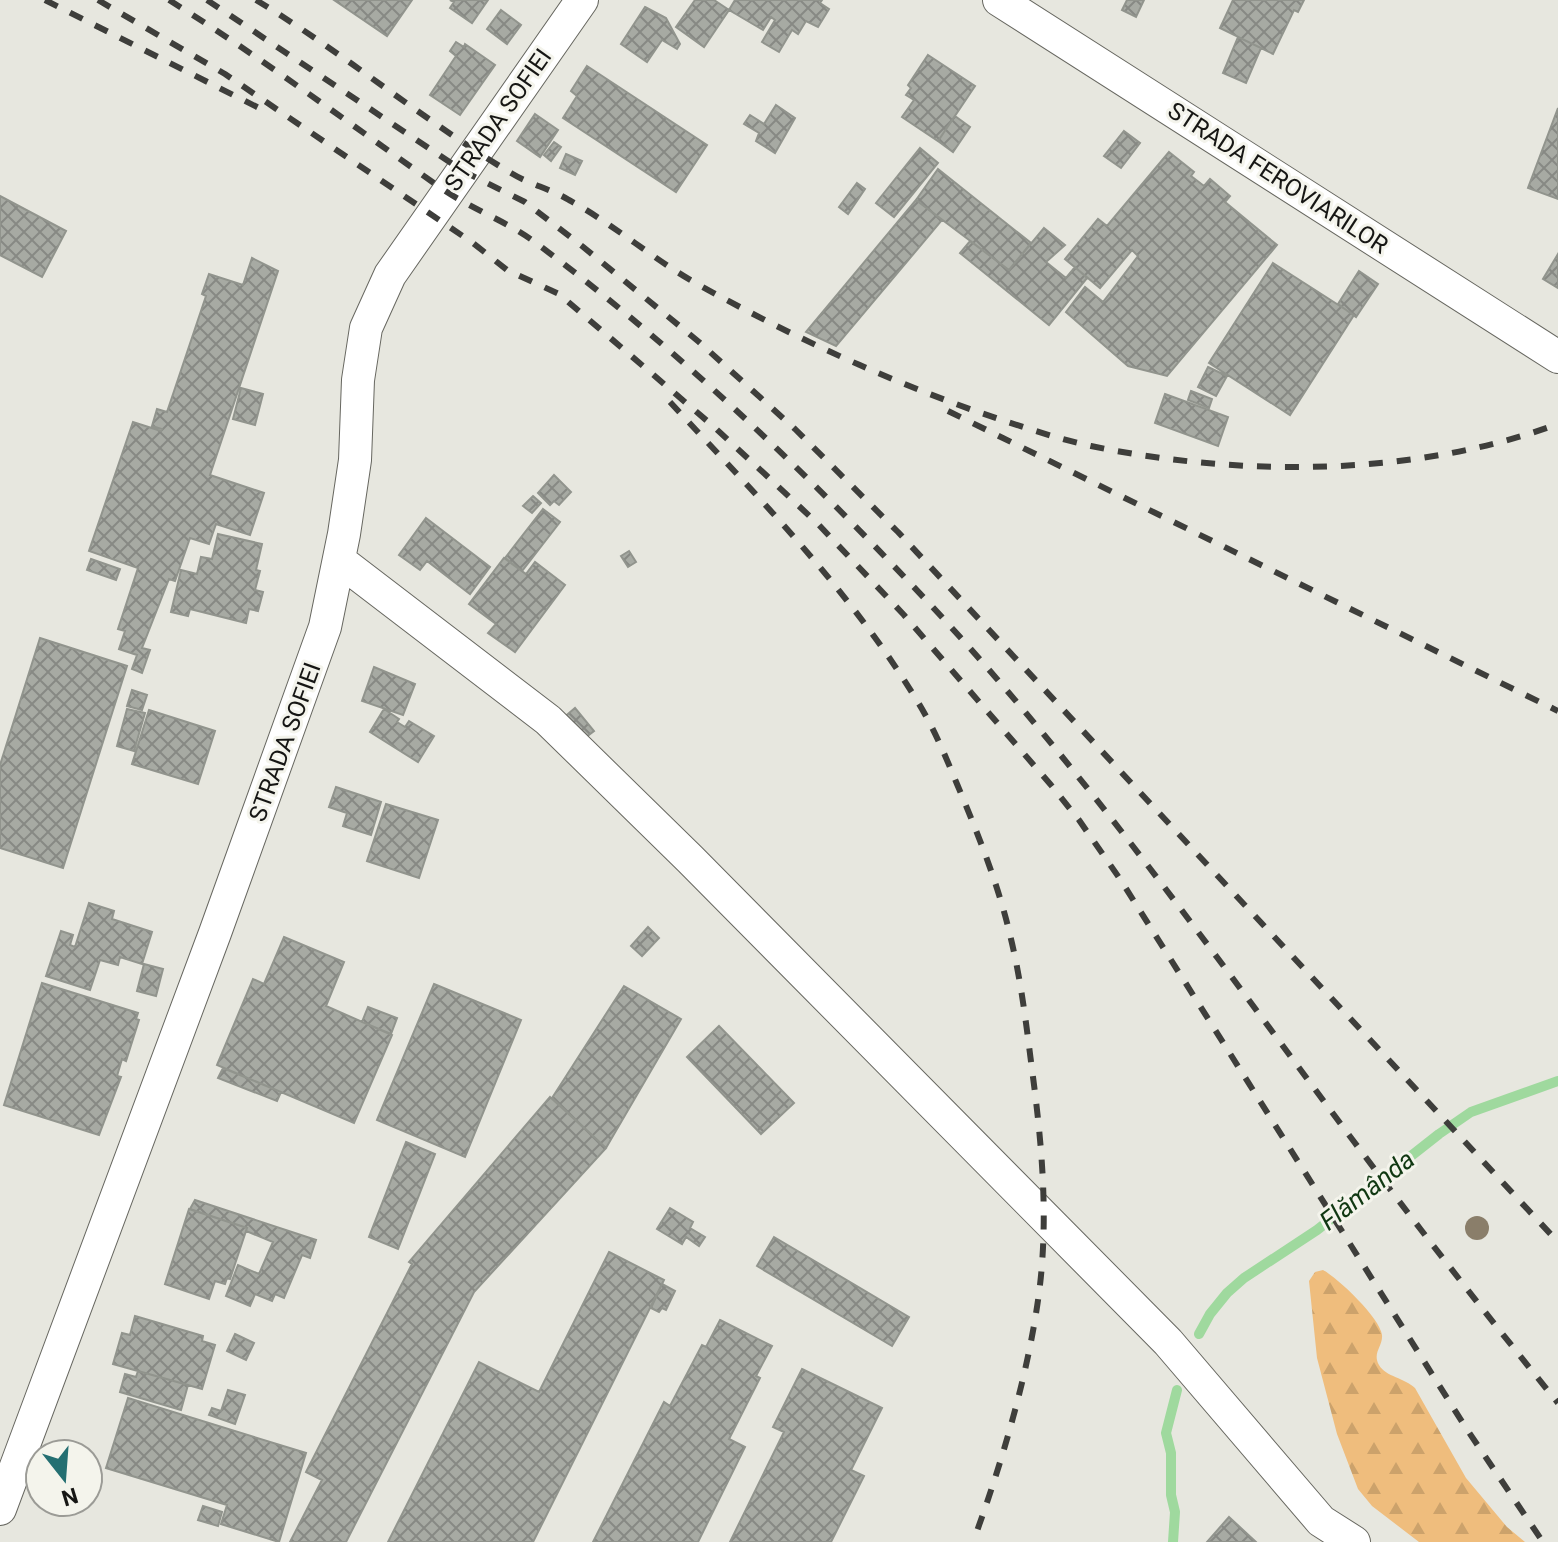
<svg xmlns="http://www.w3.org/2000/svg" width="1558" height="1542" font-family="Roboto,sans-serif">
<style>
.forest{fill:url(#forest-firs)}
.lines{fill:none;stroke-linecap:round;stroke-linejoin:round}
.stream{stroke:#9fd99e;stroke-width:10}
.building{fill:url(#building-cross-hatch);stroke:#91948d;stroke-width:2}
.minor-casing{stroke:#676760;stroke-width:34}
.minor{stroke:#fff;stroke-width:32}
.rail{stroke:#3e3e3b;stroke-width:6;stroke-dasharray:14 14;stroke-linecap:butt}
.tree{fill:#8a7e6a}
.labels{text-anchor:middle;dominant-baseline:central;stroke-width:6;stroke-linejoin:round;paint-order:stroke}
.street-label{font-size:24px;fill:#161614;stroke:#f4f4ec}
.water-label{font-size:26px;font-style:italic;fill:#103812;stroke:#f4f4ec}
</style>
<defs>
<pattern id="forest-firs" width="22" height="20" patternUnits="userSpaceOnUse" patternTransform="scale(2)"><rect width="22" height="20" fill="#efbd7d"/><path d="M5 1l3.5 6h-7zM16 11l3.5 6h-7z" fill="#cca26b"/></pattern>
<pattern id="building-cross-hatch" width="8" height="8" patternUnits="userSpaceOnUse" patternTransform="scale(2)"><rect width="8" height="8" fill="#a7aaa3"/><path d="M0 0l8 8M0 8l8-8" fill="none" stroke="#878984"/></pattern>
</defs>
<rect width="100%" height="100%" fill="#e7e7df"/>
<path class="forest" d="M1323,1270C1338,1278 1380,1318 1382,1335C1383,1346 1372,1353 1379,1365C1386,1377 1405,1378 1415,1388L1466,1478L1507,1527L1525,1542H1419L1372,1506L1358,1489L1337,1434L1317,1358L1309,1281L1315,1272Z"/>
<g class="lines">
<path class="stream" d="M1199,1334L1210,1314L1227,1293L1244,1278L1317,1230L1439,1134L1471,1112L1558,1081
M1173,1542L1175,1512L1171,1495V1453L1166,1433L1177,1390"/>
</g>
<path class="building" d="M334,0H412L387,36Z
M450,0H488L472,23L450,8L454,2Z
M695,0H714L729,10L704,47L676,27Z
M735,0H822L820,3L829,9L818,27L806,21L798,34L792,30L779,52L762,42L775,20L771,17L763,30L729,10Z
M1127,0H1144L1136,17L1122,10Z
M1233,0H1304L1298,12L1294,10L1273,54L1220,28Z
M645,7L666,18L680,44L677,49L662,40L647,62L621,44Z
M501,10L521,25L507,44L487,29Z
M1238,37L1261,48L1246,83L1223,73Z
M456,42L464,47L465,44L495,65L460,115L430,95L456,56L450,51Z
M928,55L975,86L938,141L902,117L914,100L906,95L911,88L908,85Z
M587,66L707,145L676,192L563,118L577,96L571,91Z
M776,105L795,118L775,153L756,141L759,133L744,124L750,115L764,124Z
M1558,108V199L1528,188Z
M535,114L558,130L540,157L517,141Z
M955,116L970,127L953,152L938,141Z
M1124,131L1140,143L1121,168L1104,156Z
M554,142L561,147L551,161L544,155Z
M920,148L938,163L894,217L876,203Z
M1169,152L1194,172L1191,176L1204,186L1210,179L1230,196L1225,202L1277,245L1167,376L1128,366L1066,312L1085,287L1103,302L1138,256L1132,250L1100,288L1065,259L1098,219L1107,226Z
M566,154L582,161L575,175L560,168Z
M938,169L1031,243L1009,270L916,200Z
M857,183L865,189L848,214L839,207Z
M0,196L66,231L42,277L0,255Z
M916,200L942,220L836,346L806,332Z
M1044,228L1065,245L1046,262L1066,278L1075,267L1087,278L1049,325L960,253L970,241L1009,270Z
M1558,254V288L1543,279Z
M252,258L278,271L210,475L264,493L250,535L216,524L209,544L190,538L175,581L169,579L142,648L150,650L142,673L132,669L137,655L119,649L125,631L118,629L138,568L89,551L133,422L161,431L162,429L152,426L157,409L167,412L206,296L202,294L209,274L243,285Z
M1273,263L1354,315L1290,415L1209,363Z
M1359,271L1378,284L1356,317L1338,304Z
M1208,367L1227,376L1216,396L1198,387Z
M241,388L263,394L255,425L233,419Z
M1191,391L1212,399L1209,408L1188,400Z
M1165,394L1228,417L1218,446L1155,423Z
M554,475L571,492L559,505L554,501L550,505L538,493Z
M533,496L541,503L532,513L523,506Z
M543,509L560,522L522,571L505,558Z
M426,518L490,567L470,594L427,561L420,570L399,555Z
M218,534L262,544L256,570L260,571L255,590L263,592L258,611L249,609L246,623L190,609L188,616L171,612L181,570L197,574L201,557L212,559Z
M629,551L636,562L628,567L621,556Z
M504,558L526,574L535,562L565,585L515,652L488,633L496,624L469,604Z
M91,559L120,569L116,580L87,570Z
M40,638L127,666L63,868L0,848V765Z
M374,667L415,684L403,715L362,701Z
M132,690L147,695L142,710L127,706Z
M575,708L594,731L581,741L562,719Z
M127,709L145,713L134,751L117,746Z
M384,709L399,719L397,722L405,727L409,721L434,736L418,762L370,732Z
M149,710L215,731L198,784L132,764Z
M336,787L381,802L371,835L343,826L347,813L329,807Z
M386,804L438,820L419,878L367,861Z
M89,903L114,911L112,919L152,932L142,964L120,957L118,965L100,960L90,990L46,976L61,931L73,935L70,945L75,947Z
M648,927L659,938L642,956L631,946Z
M284,937L344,962L326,1006L392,1035L354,1123L217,1065L253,979L264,984Z
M144,964L163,969L156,996L137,991Z
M42,983L138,1013L136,1019L139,1020L126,1061L122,1059L117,1076L121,1077L99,1135L4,1105Z
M434,984L521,1020L465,1157L377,1120Z
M624,986L681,1019L606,1148L552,1098Z
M368,1007L397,1018L391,1034L362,1022Z
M719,1026L794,1103L761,1134L687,1057Z
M223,1068L281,1092L277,1101L218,1078Z
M550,1097L606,1148L474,1292L346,1542H290L322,1480L306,1472L412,1264L409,1262Z
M406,1142L435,1154L398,1249L369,1237Z
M195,1200L316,1240L310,1258L302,1255L284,1298L275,1294L272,1301L255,1294L250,1306L226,1296L238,1265L259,1274L273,1242L246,1231L247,1228L190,1209Z
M670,1208L693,1222L690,1228L705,1237L699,1246L686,1237L682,1244L657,1229Z
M189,1209L247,1228L230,1279L227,1278L225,1284L215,1281L209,1299L165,1284Z
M774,1237L909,1317L892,1346L757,1266Z
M609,1252L664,1280L533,1542H388L479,1362L539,1392Z
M662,1284L675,1291L666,1310L662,1308L659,1312L651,1308Z
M135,1316L203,1336L202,1341L215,1345L202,1389L113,1364L122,1333L130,1335Z
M720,1320L772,1346L756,1376L760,1378L729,1439L745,1447L698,1542H593L664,1402L670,1406L702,1345L706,1347Z
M235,1334L254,1343L246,1360L227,1351Z
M802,1369L882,1408L851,1470L864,1476L831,1542H730L784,1432L773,1427Z
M138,1371L188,1385L181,1410L120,1392L125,1374L136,1377Z
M228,1390L245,1395L235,1424L209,1415L212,1408L221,1411Z
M128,1398L306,1453L279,1542L221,1524L227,1505L106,1468Z
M203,1506L222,1512L218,1526L198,1520Z
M1229,1517L1256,1542H1207Z"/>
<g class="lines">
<g class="minor-casing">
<path id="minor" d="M999,0L1558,357
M339,560L548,720L690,859L1168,1342L1321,1521L1354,1542
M0,1509L215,933L325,627L344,534L355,460L358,380L366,328L390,275L582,0"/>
</g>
<use href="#minor" class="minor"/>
<path class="rail" d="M45,0L259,108
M98,0L225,74L473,243L507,270L559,294L713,426L767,476L818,524L904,615L1051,785L1079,820L1120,879L1466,1428L1543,1542
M169,0C262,58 350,124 441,188C471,209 507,221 536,243C677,348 806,472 927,601C1084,769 1217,959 1355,1143C1421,1231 1489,1318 1558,1403
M207,0L463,171L525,202L582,246L699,342L795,429L898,532L1558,1242
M256,0C344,53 424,121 511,173C529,184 551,189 569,200C615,225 655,261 701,286C791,336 884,379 981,413C1017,425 1054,438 1091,446C1241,477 1413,477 1558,424
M670,402C757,496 849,589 916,699C933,726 945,755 957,784C978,834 999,886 1011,939C1022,985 1027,1031 1033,1077C1042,1146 1048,1215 1040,1285C1030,1369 1002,1463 973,1542
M948,411L1558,711"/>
</g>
<circle class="tree" cx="1477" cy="1228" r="12"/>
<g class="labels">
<g class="street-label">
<text transform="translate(498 120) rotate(-55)">STRADA SOFIEI</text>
<text transform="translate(1278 178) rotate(33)">STRADA FEROVIARILOR</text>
<text transform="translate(285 742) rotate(-70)">STRADA SOFIEI</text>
</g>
<g class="water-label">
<text transform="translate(1367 1190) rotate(-38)">Flămânda</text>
</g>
</g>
<g transform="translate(64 1478) rotate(163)"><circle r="38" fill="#f4f4ec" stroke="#9b9b96" stroke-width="2"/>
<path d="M0-6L14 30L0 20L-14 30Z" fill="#246f72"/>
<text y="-12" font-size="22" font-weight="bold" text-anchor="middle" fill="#161614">N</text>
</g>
</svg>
